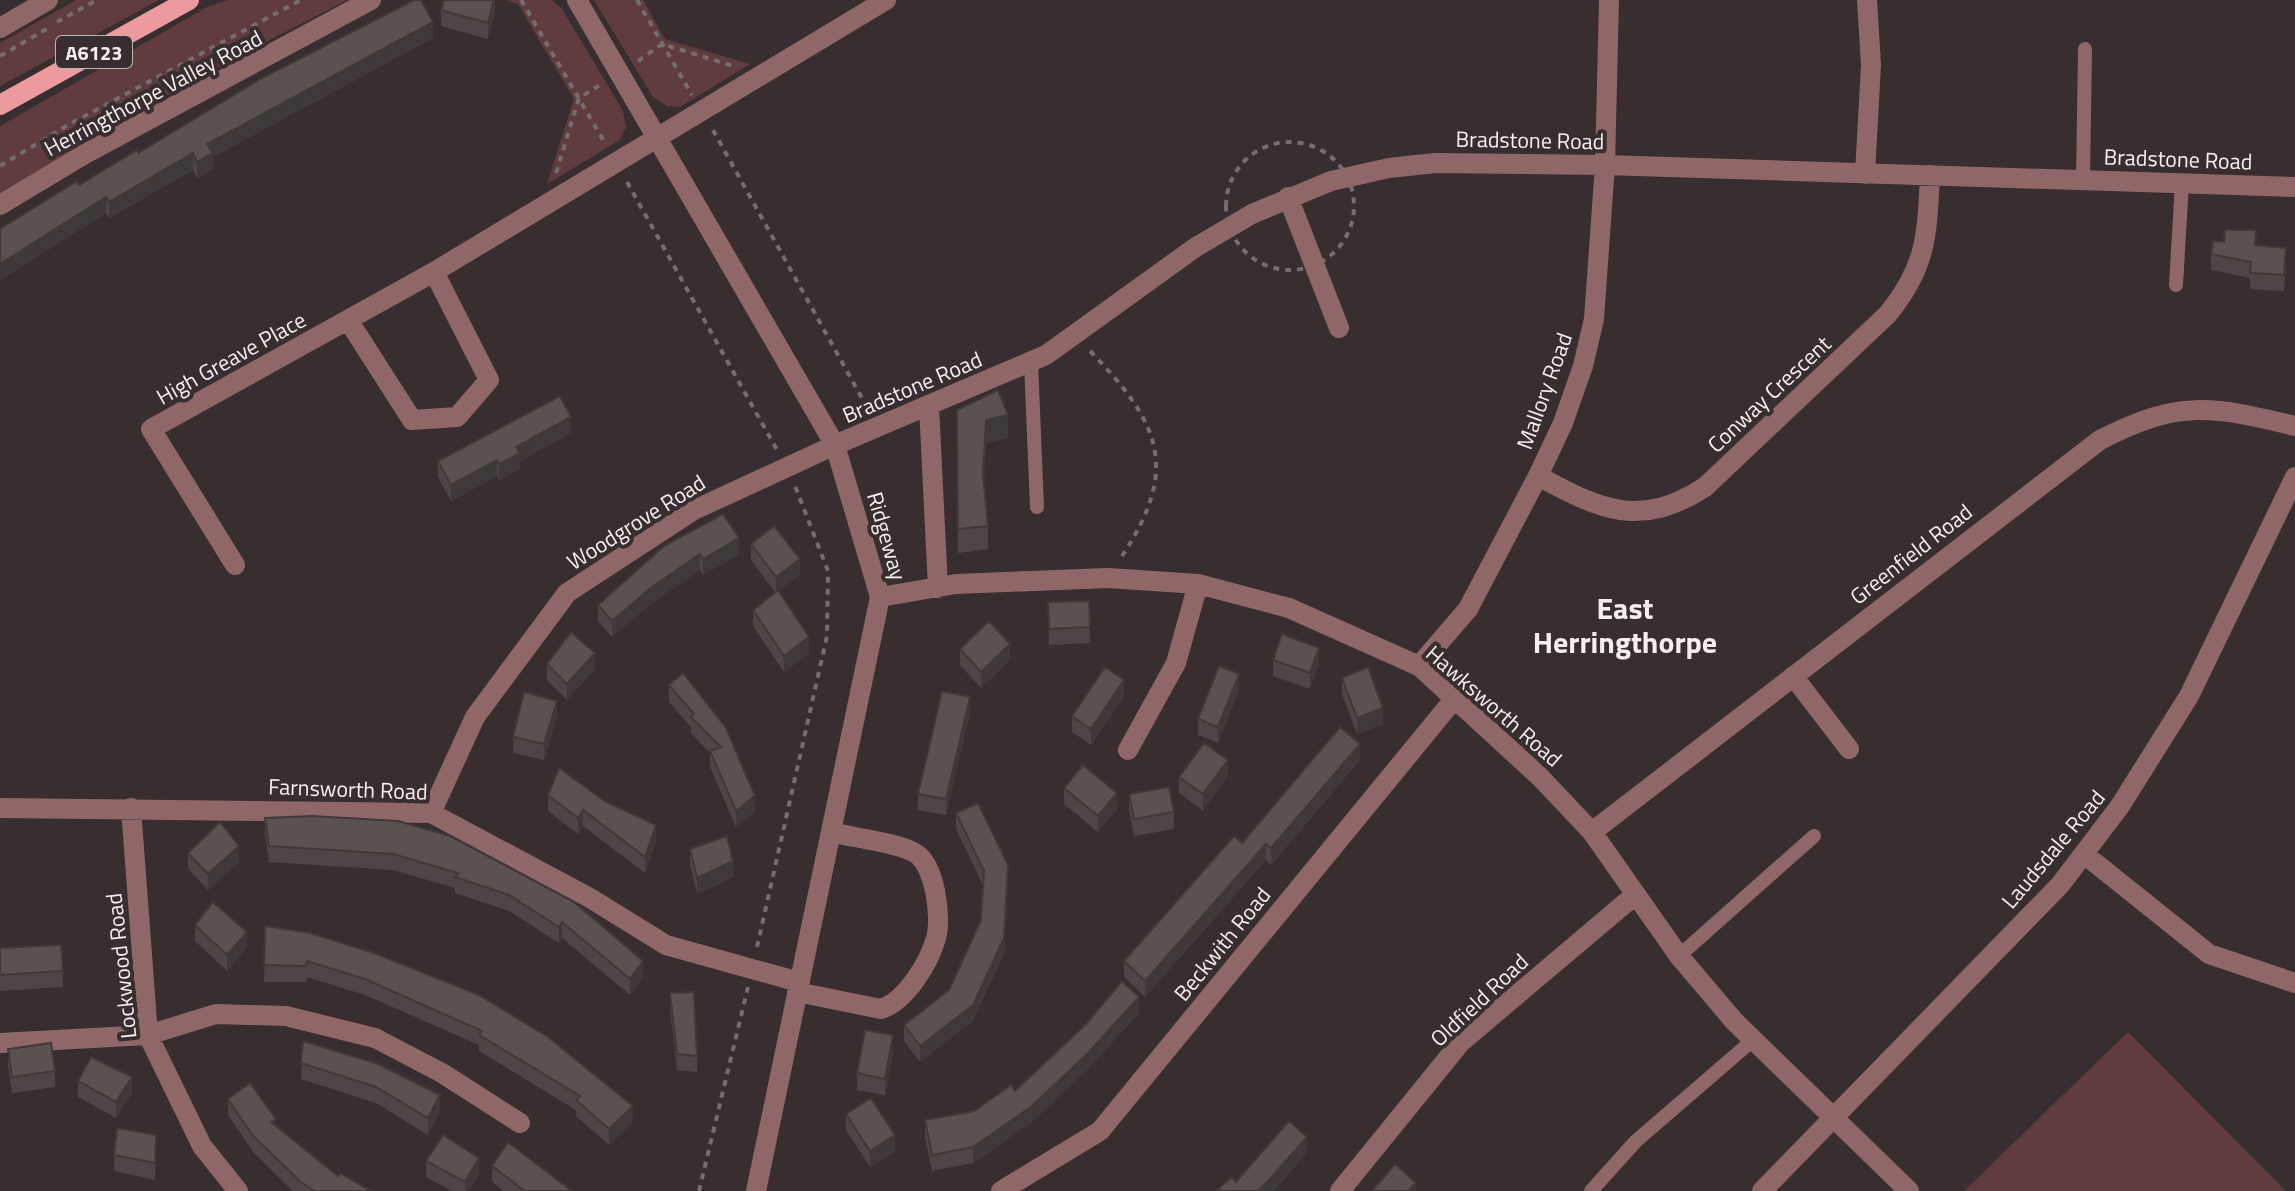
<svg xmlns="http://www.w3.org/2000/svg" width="2295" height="1191" font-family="'Titillium Web',sans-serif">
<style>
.green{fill:#613c3e}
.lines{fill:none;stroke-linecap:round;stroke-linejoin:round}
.path{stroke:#766d6e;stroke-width:4;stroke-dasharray:6 6;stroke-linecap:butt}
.service{stroke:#906769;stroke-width:14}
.minor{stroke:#906769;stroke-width:20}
.primary{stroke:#ed9a9f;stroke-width:20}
.wall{fill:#4e4646}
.shaded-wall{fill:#403939}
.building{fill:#5b5151;stroke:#403939;stroke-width:2}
.labels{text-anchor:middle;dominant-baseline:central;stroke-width:8;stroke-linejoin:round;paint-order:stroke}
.shield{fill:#382e2f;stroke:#bcb5b5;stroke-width:2}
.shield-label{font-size:20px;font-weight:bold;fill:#f5efef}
.street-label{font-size:22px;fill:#f5efef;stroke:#382e2f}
.district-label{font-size:30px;font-weight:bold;fill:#f5efef;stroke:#382e2f}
</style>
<rect width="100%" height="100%" fill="#382e2f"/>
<path class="green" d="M76,0H159L0,86V43Z
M229,0H347L191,81L0,193V126L209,6Z
M505,0H552L562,9L623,111L626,127L620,140L547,184L574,99L518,4Z
M594,0H643L665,39L750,64L680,107L667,106L653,97Z
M2128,1032L2286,1191H1964Z"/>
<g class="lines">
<path class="path" d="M521,0L605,143
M637,0L692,95
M57,22L97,0
M0,56L50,27
M638,61L662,44L733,66
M713,130L868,409
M1226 206a64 64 0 1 1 128 0a64 64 0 1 1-128 0Z
M0,166L68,125L301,0
M556,173L579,98L600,85
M627,182L777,450
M1090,351C1159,422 1181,467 1122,556
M757,947L827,636L828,571L795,486
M699,1191L748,987"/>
<path class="service" d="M2083,179L2085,49
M2176,285L2182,183
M1031,362L1037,507
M1679,956L1814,836
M1591,1191L1636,1141L1753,1040"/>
<path class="minor" d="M577,0L835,445L880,597L756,1191
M0,28L48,0
M1865,174L1871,65L1867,0
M1288,197L1339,328
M0,205L85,154L371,0
M348,320L412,420L457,417L489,380L434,272
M929,406L938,588
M1538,476C1601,510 1640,529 1705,487L1888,314C1927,266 1927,235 1930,175
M235,565L151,429L434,272L886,0
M880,597L956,584L1108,578L1198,584L1289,608L1419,666L1540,777L1592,832L1679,956L1734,1021L1909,1191
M1419,666L1468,609L1538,476L1563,423L1583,366L1594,319L1605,165L1609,0
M1793,676L1849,749
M1128,750L1176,663L1198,584
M0,808L431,813L590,898L666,945L799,982
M131,808L148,1035L202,1146L238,1191
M431,813L475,717L567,593L694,510L835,445L1046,355L1196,247L1252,214L1331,181L1389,168L1435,163L1605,165L2295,187
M1592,832L2100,440C2179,399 2212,406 2295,426
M2084,854L2209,954L2295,983
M797,992L881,1009C906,1001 929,963 936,938C942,918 935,864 915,853C895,842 853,838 831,832
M0,1043L148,1035L216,1014L286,1016L375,1038L442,1073L520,1123
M1001,1191L1100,1131L1455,698
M1340,1191L1461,1042L1635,895
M1762,1191L2060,885L2120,806L2189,696L2295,477"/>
<path class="primary" d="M0,105L189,0"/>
</g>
<path class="wall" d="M495,0V13L488,39L441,26V10Z
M433,38L213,157V169L197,178L193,170L109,218L106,213L0,280V229L138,153Z
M2256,245L2286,264L2284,291L2250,289V278L2211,270V254Z
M957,410L1008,438L986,443L984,483L988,526V549L958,553Z
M571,433L520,461V469L499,480L497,476L451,501L438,477V461Z
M751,544L800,575L778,591L809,653L784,672L753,626V610L775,592L751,560Z
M664,546L739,554L703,575L700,570L652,603L612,637L598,621V605Z
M1089,601L1090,643L1049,645L1048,602Z
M960,649L1010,660L981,688L960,665Z
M1273,660L1319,664L1310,689L1273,676Z
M547,664L595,669L567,700L547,680Z
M683,673L755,812L736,827L710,767V753L691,733V727L669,702V685Z
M1342,678L1383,724L1357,734L1342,694Z
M1239,690L1218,743L1198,735V719Z
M1124,696L1091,745L1072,732V716Z
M970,713L946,815L918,810V794Z
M557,717L544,760L513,753V737Z
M1360,760L1271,865L1266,860L1145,997L1124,977V961L1242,843Z
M1228,776L1203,811L1179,793V777Z
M1064,788L1117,809L1098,832L1064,804Z
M1129,794L1174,812V829L1134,836L1129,810Z
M548,795L656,841L645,873L583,826L578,834L548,811Z
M956,813L1008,881L1004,954L973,1021L920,1062L904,1041V1025L949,990L981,920L983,885L956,829Z
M265,818L450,836L643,977L630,995L562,938L559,943L509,911L455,893V888L393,870L269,862L265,834Z
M690,849L733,877L697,894L690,865Z
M188,853L239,862L208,890L188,869Z
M195,925L247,948L227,971L195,941Z
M265,926L374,953L633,1122L609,1145L576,1116V1110L479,1051V1045L365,995L307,977L306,982H264Z
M0,948L63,971V987L0,991Z
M670,993L697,1056V1072L677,1070L670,1009Z
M1139,1013L1088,1069L1032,1122L973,1163L932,1171L925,1136V1120L974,1111L1015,1091Z
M303,1041L440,1111L428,1135L376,1103L301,1079Z
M8,1049L55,1071V1087L12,1093L8,1065Z
M893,1052L885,1095L857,1090V1073Z
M78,1081L132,1093L116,1118L78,1097Z
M228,1099L276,1126L338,1176L371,1191H293L253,1152L228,1115Z
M846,1114L895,1151L870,1167L846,1130Z
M156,1152L155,1180L114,1171V1155Z
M426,1161L479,1174L469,1191H452L426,1177Z
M492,1166L572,1191H504L492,1182Z"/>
<path class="shaded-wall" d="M494,0L495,13L488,39V23Z
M433,22V38L213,157V169L197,178V162L207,144Z
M193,153V170L109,218V202Z
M106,197V213L0,280V264Z
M1008,415V438L986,443L983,498L986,420Z
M571,417V433L520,461V469L499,480V464L516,447Z
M497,460V476L451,501V485Z
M739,538V554L703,575V559Z
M700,554V570L652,603L612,637V621L652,587Z
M800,559V575L776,593V577Z
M809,637V653L784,672V656Z
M1010,644V660L981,688V672Z
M1319,648V664L1310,689V673Z
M595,653V669L567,700V684Z
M1239,674V690L1218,743V727Z
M1124,680V696L1091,745V729Z
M970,697V713L946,815V799Z
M557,701V717L544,760V744Z
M1383,708V724L1357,734V718Z
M1360,744V760L1271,865V848Z
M1228,760V776L1203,811V794Z
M1117,793V809L1098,832V816Z
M755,796V812L736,827V811Z
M583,810V826L578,834V818Z
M656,825V841L645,873V857Z
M1266,844V860L1145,997V981Z
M239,846V862L208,890V874Z
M733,861V877L697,894V878Z
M1008,865L1004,954L973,1021L920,1062V1046L973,1005Z
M562,922V938L559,943V927Z
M247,932V948L227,971V955Z
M643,961V977L630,995V979Z
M1139,997V1013L1088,1069L1032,1122L973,1163V1147Z
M893,1035V1052L885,1095V1079Z
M132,1077V1093L116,1118V1102Z
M440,1095V1111L428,1135V1118Z
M633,1106V1122L609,1145V1129Z
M895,1135V1151L870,1167V1151Z
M1307,1137V1153L1274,1191H1257Z
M479,1158V1174L469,1191H465V1182Z
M1416,1183V1191H1408Z"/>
<path class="building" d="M414,0H421L433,22L207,144L213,153L197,162L193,153L109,202L106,197L0,264V229L77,181L79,185L137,150L138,153L262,78Z
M444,0H494L488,23L441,10Z
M2225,230H2256L2255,245L2286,248L2284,275L2250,273L2251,262L2211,254L2213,241L2224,242Z
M998,390L1008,415L986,420L983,474L988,526L958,529L957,410Z
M560,396L571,417L516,447L520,453L499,464L497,460L451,485L438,461Z
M723,514L739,538L703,559L700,554L652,587L612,621L598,605L664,546Z
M774,526L800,559L776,577L751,544Z
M778,590L809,637L784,656L753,610Z
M1089,601L1090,627L1049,629L1048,602Z
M989,621L1010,644L981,672L960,649Z
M571,632L595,653L567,684L547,664Z
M1282,634L1319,648L1310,673L1273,660Z
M1219,666L1239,674L1218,727L1198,719Z
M1105,667L1124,680L1091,729L1072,716Z
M1368,667L1383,708L1357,718L1342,678Z
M683,673L726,728L755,796L736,811L710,751L721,747L691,717L694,714L669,685Z
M942,691L970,697L946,799L918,794Z
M524,692L557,701L544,744L513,737Z
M1340,727L1360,744L1271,848L1266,844L1145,981L1124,961L1234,836L1242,843Z
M1204,743L1228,760L1203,794L1179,777Z
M1083,765L1117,793L1098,816L1064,788Z
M559,768L606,802L656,825L645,857L583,810L578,818L548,795Z
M1169,787L1174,812L1134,819L1129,794Z
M978,803L1008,865L1004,938L973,1005L920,1046L904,1025L949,990L981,920L984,871L956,813Z
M312,816L398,821L450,836L574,902L643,961L630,979L562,922L559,927L509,895L455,877L458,873L393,854L269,846L265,818Z
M220,822L239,846L208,874L188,853Z
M727,836L733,861L697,878L690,849Z
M213,902L247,932L227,955L195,925Z
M265,926L310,933L374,953L479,995L548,1037L633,1106L609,1129L576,1100L580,1096L479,1035L482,1031L365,979L307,961L306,966L264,965Z
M61,945L63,971L0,975V948Z
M1122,981L1139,997L1088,1053L1032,1106L973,1147L932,1155L925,1120L974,1111L1011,1085L1015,1091L1086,1024Z
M694,992L697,1056L677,1054L670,993Z
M865,1030L893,1035L885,1079L857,1073Z
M303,1041L378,1064L440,1095L428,1118L376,1087L301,1063Z
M51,1043L55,1071L12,1077L8,1049Z
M91,1057L132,1077L116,1102L78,1081Z
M250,1083L276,1119L271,1122L338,1176L340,1173L371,1191H315L301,1182L253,1136L228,1099Z
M871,1098L895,1135L870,1151L846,1114Z
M1289,1121L1307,1137L1269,1180L1257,1191H1216L1232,1177L1236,1182Z
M117,1128L156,1135L155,1163L114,1155Z
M443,1135L479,1158L465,1182L426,1161Z
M508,1142L572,1191H525L492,1166Z
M1395,1164L1416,1183L1408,1191H1372Z"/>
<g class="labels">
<rect class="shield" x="56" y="36" width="76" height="32" rx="6"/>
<g class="shield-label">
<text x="94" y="52">A6123</text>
</g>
<g class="street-label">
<text transform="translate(153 93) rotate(-28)">Herringthorpe Valley Road</text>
<text transform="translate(1530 140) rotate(1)">Bradstone Road</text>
<text transform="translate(2178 159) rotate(2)">Bradstone Road</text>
<text transform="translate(231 358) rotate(-29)">High Greave Place</text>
<text transform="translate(912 387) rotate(-23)">Bradstone Road</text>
<text transform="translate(1544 391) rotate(-70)">Mallory Road</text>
<text transform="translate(1769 394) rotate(-43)">Conway Crescent</text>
<text transform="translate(636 522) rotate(-32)">Woodgrove Road</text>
<text transform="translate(887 536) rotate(74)">Ridgeway</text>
<text transform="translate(1911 554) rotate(-38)">Greenfield Road</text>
<text transform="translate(1494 706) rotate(41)">Hawksworth Road</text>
<text transform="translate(348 789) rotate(2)">Farnsworth Road</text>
<text transform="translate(2053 849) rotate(-50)">Laudsdale Road</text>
<text transform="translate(1222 944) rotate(-51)">Beckwith Road</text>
<text transform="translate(121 966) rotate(-96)">Lockwood Road</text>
<text transform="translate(1479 1000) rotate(-43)">Oldfield Road</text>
</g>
<g class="district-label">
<text x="1625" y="608">East<tspan x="1625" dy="34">Herringthorpe</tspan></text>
</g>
</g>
</svg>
